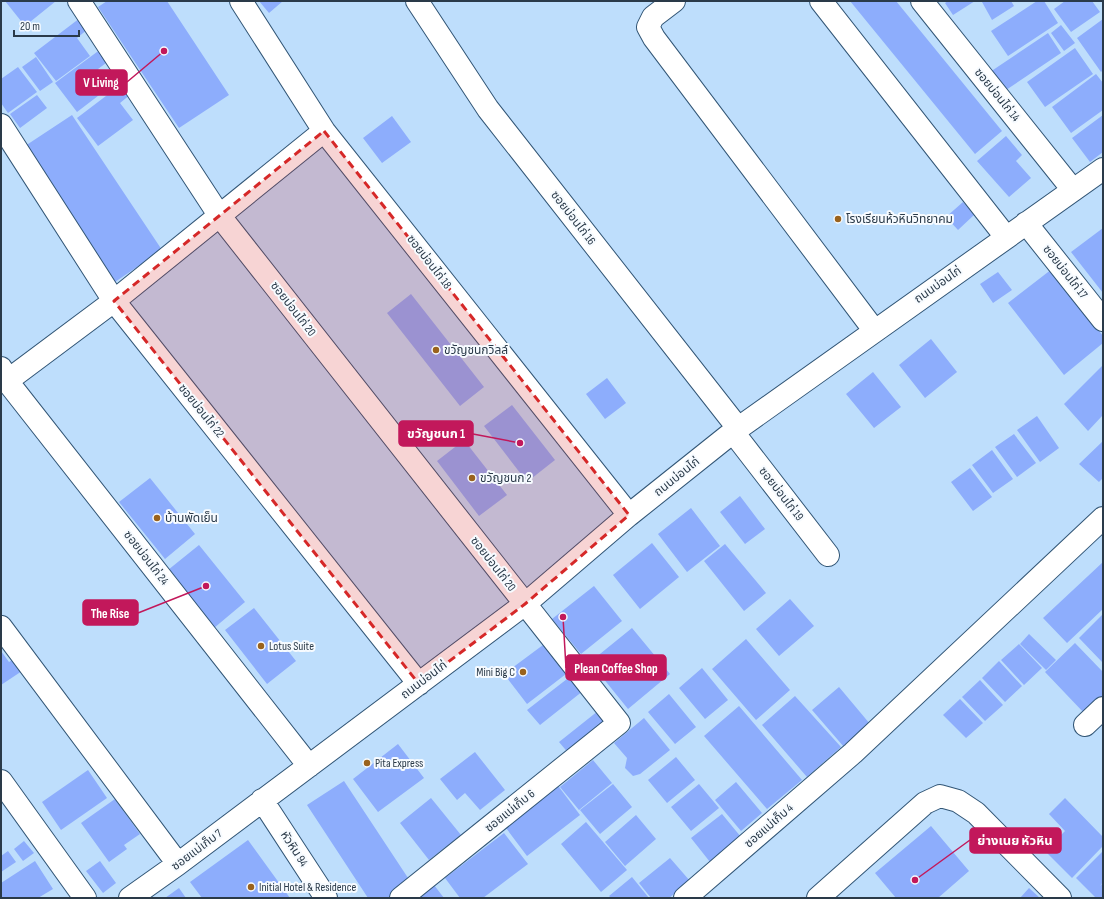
<svg xmlns="http://www.w3.org/2000/svg" width="1104" height="899" font-family="'Sofia Sans Condensed','Noto Sans Thai',sans-serif">
<style>
.building{fill:#8dadfc}
.lines{fill:none;stroke-linecap:round;stroke-linejoin:round}
.minor-casing{stroke:#325676;stroke-width:24}
.minor{stroke:#fff;stroke-width:22}
.marked{fill:#d62828;fill-opacity:0.2;stroke:#d62828;stroke-width:3;stroke-dasharray:8 5;stroke-linejoin:round}
.poi-dot{fill:#9a621d;stroke:#f7fbff;stroke-width:1.5}
.labels{text-anchor:middle;dominant-baseline:central;stroke-width:4;stroke-linejoin:round;paint-order:stroke}
.street-label{font-size:12px;fill:#2a3a49;stroke:#f7fbff}
.poi-label{font-size:12px;fill:#2a3a49;stroke:#f7fbff;text-anchor:start}
.leader{fill:none;stroke:#c2185b;stroke-width:1.5}
.callout-dot{fill:#c2185b;stroke:#f7fbff;stroke-width:1.5}
.callout{fill:#c2185b;stroke:#c2185b;stroke-width:1.5}
.callout-label{font-size:13px;text-anchor:middle;font-weight:bold;fill:#fff}
</style>
<rect width="100%" height="100%" fill="#bedefc"/>
<path class="building" d="M5,1H56L25,26Z
M107,1H167L229,95L179,128L98,7Z
M259,1H283L269,13Z
M850,1H896L1002,131L975,154Z
M948,1H975L953,15L945,3Z
M984,1H1011L1014,6L992,20L982,2Z
M1037,1H1044L1058,23L1008,56L991,31Z
M1065,1H1092L1100,12L1071,32L1054,9Z
M80,18L88,29L77,38L90,56L56,81L34,53Z
M1103,19V70L1101,72L1077,38Z
M1061,25L1075,43L1064,51L1051,33Z
M1048,33L1061,53L1003,92L990,72Z
M1075,48L1093,74L1045,107L1027,82Z
M101,49L110,60L98,69L111,86L77,112L55,83Z
M36,57L53,82L40,91L22,67Z
M18,67L37,92L8,113L1,103V79Z
M1096,74L1103,83V110L1071,133L1052,107Z
M123,83L131,94L120,103L133,120L98,146L77,118Z
M37,95L47,108L20,128L10,114Z
M72,115L162,250L115,282L25,146Z
M1103,115V152L1090,162L1072,138Z
M392,116L411,142L382,163L363,138Z
M1006,136L1022,155L1016,161L1031,178L1009,197L977,161Z
M963,202L974,215L958,230L946,217Z
M1103,228V293L1071,252Z
M1052,269L1103,336V343L1064,375L1008,303Z
M998,272L1012,290L993,303L980,284Z
M411,294L484,387L460,406L387,313Z
M931,339L957,372L925,398L899,365Z
M1103,365V415L1088,431L1064,404Z
M873,372L901,407L874,428L846,394Z
M607,378L626,403L605,419L586,394Z
M512,405L555,460L527,482L484,426Z
M1037,416L1059,448L1040,462L1017,430Z
M1014,434L1036,463L1017,477L995,447Z
M464,440L507,495L479,516L437,461Z
M1103,441V478L1099,482L1079,464Z
M992,450L1013,479L993,493L972,465Z
M970,468L992,497L973,511L951,482Z
M150,478L195,534L165,559L119,502Z
M740,496L765,529L745,544L720,512Z
M691,508L720,546L687,572L658,534Z
M652,543L679,577L640,609L613,575Z
M725,544L766,593L744,611L704,561Z
M199,545L245,602L214,628L168,570Z
M1103,562V609L1067,643L1043,618Z
M594,586L622,621L581,654L552,619Z
M790,599L814,626L779,656L756,629Z
M254,608L296,661L267,684L225,630Z
M1103,614V663L1079,638Z
M632,628L670,674L628,709L590,662Z
M1029,634L1056,660L1046,670L1020,644Z
M746,639L790,690L756,720L712,669Z
M1075,643L1103,672V697L1085,714L1045,672Z
M1019,644L1042,668L1024,685L1001,660Z
M543,645L566,674L527,704L504,674Z
M1,651L9,662L14,659L22,671L1,685Z
M999,661L1022,686L1005,702L982,678Z
M702,668L728,700L705,719L679,688Z
M576,672L588,687L540,725L527,710Z
M980,680L1003,705L985,721L962,697Z
M839,687L870,724L844,747L812,710Z
M669,694L696,727L675,744L648,712Z
M795,696L841,747L807,777L762,725Z
M960,699L983,723L966,738L943,715Z
M739,706L802,780L767,809L704,736Z
M598,711L608,723L570,755L559,742Z
M644,718L670,750L640,774L633,776L625,768L627,758L614,743Z
M398,744L424,778L378,812L353,779Z
M475,752L505,790L480,810L465,793L457,800L440,779Z
M676,757L695,780L667,803L648,780Z
M593,760L612,783L579,810L560,787Z
M88,770L107,798L61,830L42,802Z
M344,781L412,884L391,898H368L307,805Z
M736,782L762,813L741,831L715,800Z
M556,783L580,815L527,856L503,824Z
M613,784L632,807L600,834L580,810Z
M699,784L719,808L691,831L671,807Z
M431,798L461,835L429,860L400,823Z
M1065,798L1103,837V846L1072,878L1045,851L1065,831L1049,814Z
M115,799L140,834L124,845L127,849L109,862L81,823Z
M722,814L741,837L710,862L691,838Z
M636,815L656,839L625,866L605,842Z
M586,822L627,870L601,892L561,844Z
M931,826L969,871L938,898H896L875,873Z
M504,833L528,864L483,898H460L445,878Z
M248,840L290,898H202L190,882Z
M24,841L34,853L23,861L14,849Z
M8,851L16,862L1,872V856Z
M1103,851V882L1100,886L1103,883V898H1096L1076,878Z
M670,858L690,881L669,898H651L639,883Z
M35,861L53,889L38,898H1V883Z
M100,861L116,883L103,893L86,871Z
M632,877L649,898H611L609,896Z
M434,885L444,898H417Z
M179,888L186,898H165Z
M1029,888L1040,898H1020Z"/>
<g class="lines">
<g class="minor-casing">
<path id="minor" d="M79,1L219,215L619,723L401,898
M241,1L324,131L629,515
M417,1L488,109L738,428
M674,1L653,17L648,27L654,38L874,330
M821,1L1006,237
M922,1L1073,190
M1,125L114,301L419,684
M1026,223L1103,320
M1,368L7,381L309,766
M7,381L114,301L324,131
M733,432L828,555
M1,627L178,864
M1085,725L1103,708
M1,781L85,898
M262,800L326,898
M130,898L178,864L525,604L629,515L733,432L1103,169
M685,898L853,753L1103,518
M818,898L925,803L940,796L958,801L976,813L1060,898"/>
</g>
<use href="#minor" class="minor"/>
</g>
<path class="marked" d="M324,131L629,515L525,604L419,684L114,301Z"/>
<g class="poi-dot">
<circle cx="838" cy="219" r="4"/>
<circle cx="436" cy="350" r="4"/>
<circle cx="472" cy="478" r="4"/>
<circle cx="157" cy="518" r="4"/>
<circle cx="261" cy="646" r="4"/>
<circle cx="523" cy="672" r="4"/>
<circle cx="367" cy="763" r="4"/>
<circle cx="251" cy="887" r="4"/>
</g>
<g class="labels">
<g class="street-label">
<text transform="translate(997 95) rotate(51)">ซอยบ่อนไก่ 14</text>
<text transform="translate(573 218) rotate(52)">ซอยบ่อนไก่ 16</text>
<text transform="translate(429 262) rotate(52)">ซอยบ่อนไก่ 18</text>
<text transform="translate(1065 272) rotate(52)">ซอยบ่อนไก่ 17</text>
<text transform="translate(938 285) rotate(-35)">ถนนบ่อนไก่</text>
<text transform="translate(293 309) rotate(52)">ซอยบ่อนไก่ 20</text>
<text transform="translate(201 411) rotate(51)">ซอยบ่อนไก่ 22</text>
<text transform="translate(677 477) rotate(-39)">ถนนบ่อนไก่</text>
<text transform="translate(781 494) rotate(52)">ซอยบ่อนไก่ 19</text>
<text transform="translate(146 558) rotate(52)">ซอยบ่อนไก่ 24</text>
<text transform="translate(493 564) rotate(52)">ซอยบ่อนไก่ 20</text>
<text transform="translate(424 680) rotate(-37)">ถนนบ่อนไก่</text>
<text transform="translate(510 811) rotate(-39)">ซอยแม่เก็บ 6</text>
<text transform="translate(769 826) rotate(-41)">ซอยแม่เก็บ 4</text>
<text transform="translate(294 849) rotate(57)">หัวหิน 94</text>
<text transform="translate(197 850) rotate(-37)">ซอยแม่เก็บ 7</text>
</g>
<g class="poi-label">
<text x="846" y="219">โรงเรียนห้วหินวิทยาคม</text>
<text x="444" y="350">ขวัญชนกวิลล์</text>
<text x="480" y="478">ขวัญชนก 2</text>
<text x="165" y="518">บ้านพัดเย็น</text>
<text x="269" y="646">Lotus Suite</text>
<text x="515" y="672" text-anchor="end">Mini Big C</text>
<text x="375" y="763">Pita Express</text>
<text x="259" y="887">Initial Hotel &amp; Residence</text>
</g>
</g>
<path class="leader" d="M164 51L127 82M520 443L473 434M206 586L138 613M563 617L566 668M915 880L970 840"/>
<g class="callout-dot">
<circle cx="164" cy="51" r="4"/>
<circle cx="520" cy="443" r="4"/>
<circle cx="206" cy="586" r="4"/>
<circle cx="563" cy="617" r="4"/>
<circle cx="915" cy="880" r="4"/>
</g>
<g class="callout">
<rect x="76" y="70" width="51" height="25" rx="4"/>
<rect x="399" y="421" width="74" height="25" rx="4"/>
<rect x="83" y="600" width="55" height="25" rx="4"/>
<rect x="566" y="655" width="100" height="25" rx="4"/>
<rect x="970" y="828" width="91" height="25" rx="4"/>
</g>
<g class="callout-label">
<text x="101" y="87">V Living</text>
<text x="436" y="438">ขวัญชนก 1</text>
<text x="110" y="618">The Rise</text>
<text x="616" y="673">Plean Coffee Shop</text>
<text x="1015" y="845">ย่างเนย หัวหิน</text>
</g>
<rect width="1104" height="899" fill="none" stroke="#2a3a49" stroke-width="4"/>
<path d="M14 30v6h65v-6" fill="none" stroke="#2a3a49" stroke-width="2"/>
<text x="20" y="30" font-size="12" fill="#2a3a49" stroke="#f7fbff" stroke-width="3" paint-order="stroke">20 m</text>
</svg>
